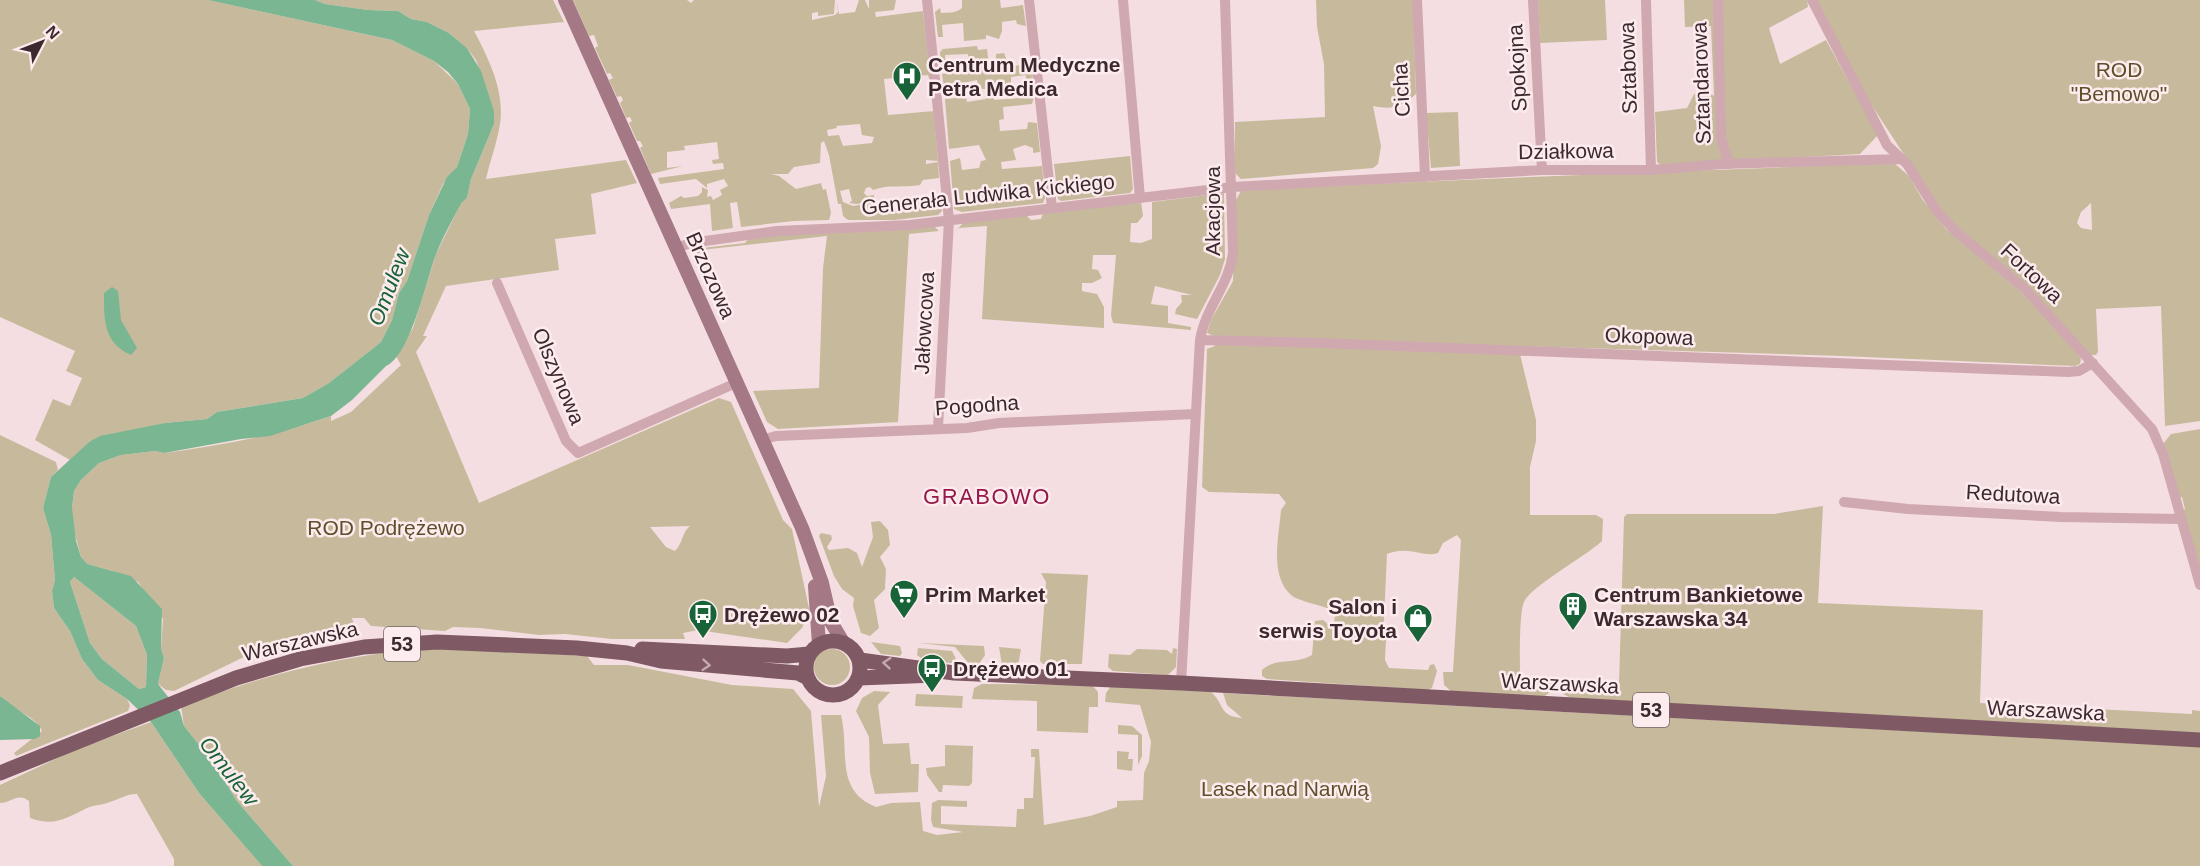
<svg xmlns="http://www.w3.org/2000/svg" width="2200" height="866" font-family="Arial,sans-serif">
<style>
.green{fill:#c7ba9c;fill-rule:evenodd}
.water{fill:#7ab692;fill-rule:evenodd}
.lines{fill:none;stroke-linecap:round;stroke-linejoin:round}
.minor{stroke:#d0a8b0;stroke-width:10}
.secondary{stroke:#a47985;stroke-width:14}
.primary{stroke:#7f5964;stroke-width:15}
.oneway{stroke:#c4aab0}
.labels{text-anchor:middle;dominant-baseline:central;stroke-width:5;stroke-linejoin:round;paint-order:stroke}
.shield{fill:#fcecee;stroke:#766468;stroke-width:1.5}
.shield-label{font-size:20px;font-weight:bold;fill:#3c292f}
.poi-label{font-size:21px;font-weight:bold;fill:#3c292f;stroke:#fcecee;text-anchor:start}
.street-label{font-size:21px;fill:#3c292f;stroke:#fcecee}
.park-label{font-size:21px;fill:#5d4f2a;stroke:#fcecee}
.water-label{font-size:22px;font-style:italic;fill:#196338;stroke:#fcecee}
.neighbourhood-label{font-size:22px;letter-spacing:1.5px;fill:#95184a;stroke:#fcecee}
</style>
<rect width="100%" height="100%" fill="#f5dee1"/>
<path class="green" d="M0,0H208L392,40L434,61L458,84L470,109L468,134L457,167L443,184L429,215L407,281L399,293L392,320L381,342L329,383L303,398L217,412L207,419L165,423L89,442L70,460L35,440L53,399L70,406L82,378L66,371L75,351L0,317Z
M315,0H553L564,22L474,31C489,59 505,92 500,124C497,143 490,161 486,179L626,160L637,183L591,194L596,234L555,239L559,270L446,286L423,336H427L416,352L479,503L719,398L731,402L783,520L792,529L810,613L802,628L787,643L698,630L683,633L685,639H612L565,634L539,635L480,628L453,627L445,631L371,626L364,618H352L355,628L273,651L257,658L246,656L174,691L166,690L158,684L164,658L161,649L163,619L138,582L113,571L86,564L81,557L72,523V508L74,491L81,480L99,463L121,455L155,451L164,453C222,445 276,436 331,416V421L351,412L401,365L396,356L413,328L436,254L462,201L467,198L471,179L494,124V111L476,60L467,48L449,33L427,22L411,19L398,11L368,10L325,4ZM690,526C682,532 683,543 675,551L666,547L650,527Z
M573,0H687L691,3L694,0H835L834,14L818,16V12L812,13V20L835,15L838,12L836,0L839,14L855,12L859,0H865L869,9V0H896L894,10L875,12L876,17L923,11L931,84L928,75L884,79L888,115L934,111L932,94L938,161L926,160V164L938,162L939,178L923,180L920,185C905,188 889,184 873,190L870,187L866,188L864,193L867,196L874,195V201L857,204L849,203L852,201L849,189L840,191L843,202L853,206L870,203L878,211L902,208L911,200L941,196L942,211L938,215L894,220H848L843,216L841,204H838L829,155L824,141L821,143L820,163L794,167L788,174H771L779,176L796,189L821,183L823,190L826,189L831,213L829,220L794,221L741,227L737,202L730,203L733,228L712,231L710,204L671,209L669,203L681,196L684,198L698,196L702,192V187L708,190L707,197L711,196L713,200L722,195L720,190L728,186L724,179L707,184V188L696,179L660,184L658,178L724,169L723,163L713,164L712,160L719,159L717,142L684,146L685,150L667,152V168L683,166L651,174L640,148L643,146L640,141H637L629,123L632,121L630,117L626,118L620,103L623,100L621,96L617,97L609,80L613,78L610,73L607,74L595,48L598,46L594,35L589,36ZM860,124L862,135L874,137L872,143L843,146L839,135L828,136L827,130L837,128L836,126Z
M962,0H1000L1001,8L1023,5L1026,26L1017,24L1016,20L1002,22V31L999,39L986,35V39L964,41L963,23L942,25L943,37H938L935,12L940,8L941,13C949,12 954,14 962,8Z
M1316,0H1413L1416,94C1402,107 1392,110 1373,106L1381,146L1378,164L1373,168L1241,179L1235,173V122L1325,117L1324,64L1317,27Z
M1538,0H1605L1607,40L1540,43Z
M1684,0H1807L1808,7L1769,28L1780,64L1826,40L1878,135L1860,154L1661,165L1657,162L1655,112L1687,108L1694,94L1710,93L1714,96L1711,26L1685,27Z
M1817,0H2200V421L2165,426L2161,306L2096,309L2098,352L2096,355H2091L1947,220L1861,89ZM2091,203L2092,230L2081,228L2077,223L2081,212Z
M977,46L978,50L987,49L990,74L995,73L996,54L1004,53L1009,66L1026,65V60L1030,59L1033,88L1025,89L1026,75L1011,77V91L1033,90L1034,94L994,97V100L1034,97L1032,104L1003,107L1004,119L999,120L1000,131L1027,129L1028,122L1037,123L1040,152L1033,153V148L1025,145L1013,149L1016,160L1001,162L1002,169L1042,166L1045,198L1043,203L962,212L954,209L950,161L960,158L962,170L979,168L981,161L986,160L979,145L949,149L945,99L966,97L967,102L986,99L985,89H979L977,80L944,87L942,74L966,69L969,62L968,54L945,55L946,66L941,67L940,52L943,49Z
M1458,112L1460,166L1431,168L1426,113Z
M1130,156L1133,189L1130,193L1061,201L1058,199L1054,164Z
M1894,163L1909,176L1922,199L1946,229L2020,291L2075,349L2081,359L2080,364L2075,366L1841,356L1518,346L1536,420V441L1530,467V515H1596L1603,519L1602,541C1585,557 1531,586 1524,602C1519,613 1520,662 1520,677L1552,679L1551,692L1543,697L1451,691L1444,685L1443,672H1453L1461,540L1457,535L1443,543L1438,553C1423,558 1409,545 1387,554L1383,640H1386L1385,660L1389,668L1428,670L1430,665L1434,664L1437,671L1432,688L1427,690L1267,679L1262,676V670C1275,657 1296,665 1312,655L1315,621L1323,620L1334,629L1335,611C1325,606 1297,601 1291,595C1269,575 1279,536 1281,510L1286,503L1279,494L1209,492L1202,487L1207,349L1215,346L1214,336L1207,333L1211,320L1233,281L1236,200L1241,191C1459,178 1676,172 1894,163Z
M1224,193L1225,259L1220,275L1197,319L1175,314L1176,309L1182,302L1181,295H1192L1155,286L1151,304L1168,306V323L1191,327V330L1113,323L1111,315L1116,255H1093L1092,269L1098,270L1102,278L1092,283H1082V291L1097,294L1104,307V328L982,319L987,226L959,228L954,233L963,223L1026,215L1031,220L1041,219L1043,213L1141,202L1143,216L1137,223H1131L1130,242L1141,243L1152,239V202Z
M934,226L939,231L909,234L898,422L778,429L767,422L753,391L819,388L823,268L827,236L701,250L697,258L715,303L695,257L698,245L702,248L745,243L749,238L804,232Z
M2200,429V572L2182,511L2185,509L2182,497L2179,498L2163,444L2171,434Z
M0,435L56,462L58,470L51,477L43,508L51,535L55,580L52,591L54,608L70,631L82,659L98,680L127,699L130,705L128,711L16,756L14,753L42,731C35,715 11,710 0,696Z
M1823,506L1818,603L1983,610L1980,703L2192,714V710L2200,711V733L1571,698L1563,694L1564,680L1619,683L1624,517L1627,514H1774Z
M880,521L888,530L890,545L880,557L886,569L885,589L874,600L879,628L870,636L861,633L853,606L854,598L842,589L834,576L819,536L821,533L831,535L832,539L827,547L829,550L848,548L857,553L862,567L873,537L871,522Z
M1041,573L1088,575L1082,664H1043L1040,661L1046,582Z
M74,577L136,626L147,655L146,687L139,689L102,659L90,643L70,582Z
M871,642L900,646L902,653L900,656L881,654Z
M919,643L984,646L985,655L979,664H969L955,647Z
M999,647L1021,649L1018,666L1002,665Z
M918,648L952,651L956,659L952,663L926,662L917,655Z
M1173,648L1177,649L1176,667L1168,675L1113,671L1108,667L1109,654L1130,655L1137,649L1167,650L1172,654Z
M417,649H465L587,656L594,665H628L732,685L793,689L811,711L819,807L826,776L821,715H841C850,752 834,790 876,807L891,803L920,802L923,831L937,835L963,832L933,827L931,820L932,803L938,800L967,801V807L941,806V824L1016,827L1017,809H1024V798H1033L1035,757H1031V749H1039L1044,825L1090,816L1117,807V801L1143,800L1144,773L1149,761L1151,742L1140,705L1105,702L1106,693L1111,686L1211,692C1225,704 1218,716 1242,718L1227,705L1223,693L2200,747V866H293L236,800L216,766L184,726L181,706C258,677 334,657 417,649Z
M814 667a18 18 0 1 1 36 0a18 18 0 1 1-36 0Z
M982,684L1092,685L1098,692V707H1089L1088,733L1037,731V701L972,699L974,688Z
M874,691L890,692L878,705L883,744L909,743L911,764H919L918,792L875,794L870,773L869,737L856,711L862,698Z
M916,694L963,696L962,708L915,706Z
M151,722L199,793L262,866H174V859L137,794C126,794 120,799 110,802C103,805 94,805 87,808C66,818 55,827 30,818L29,801C18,792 11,803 0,803V785L77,749Z
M1118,725L1132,726L1142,735V756L1138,765V735L1118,734Z
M945,745L973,746L972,783L969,786L943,785L942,792H939L927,775L926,768L945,766Z
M1117,751L1129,752L1128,759H1133L1132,771L1117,769Z"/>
<path class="water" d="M208,0H315L325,4L368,10L398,11L411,19L427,22L449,33L467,48L481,71L494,111V124L471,179L467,198L462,202C453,219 442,238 435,257C426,282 410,356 386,366L352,400L331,416L270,436L241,439L164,453L155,451L121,455L99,463L81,480L74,491L72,508L76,541L81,557L87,564L131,576L162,609L161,649L164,658L158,684L180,712L184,726L216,766L236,800L293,866H262L199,793L151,722L127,699L98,680L82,659L70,631L54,608L52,591L55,580L51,535L43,508L51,477L89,442L100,436L165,423L207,419L217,412L303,398L329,383L381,342L392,320L399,293L407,281L429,215L447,177L457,167L468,134L470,109L458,84L448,72L434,61L392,40ZM74,577L136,626L147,655L146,687L139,689L102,659L90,643L70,582Z
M112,287L118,291L121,320L137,348L131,355C103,343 104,318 104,293Z
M0,696L40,726V736L35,739L0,740Z"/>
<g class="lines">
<path class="minor" d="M927,0L949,220L938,428
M1029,0L1052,208
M1123,0L1140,198
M1417,0L1425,177
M1533,0L1542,170
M1646,0L1651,170
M1718,0L1721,138L1729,164
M1812,0L1887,145L1907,164L1936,210L1955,231L2025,289L2152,429L2163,454L2200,585
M676,248L691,243L777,231L910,225L1233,187L1542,170H1651L1722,164L1900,159
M497,283L566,441L578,453L736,383
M1200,340L1323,343L2068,372L2079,371L2093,363
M762,440L776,436L967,428L999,423L1195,414
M1844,502L1908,509L2061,517L2181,519
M1181,683L1200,340C1205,308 1230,284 1233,252L1225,0"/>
<path class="secondary" d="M565,0L802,528L822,583L831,622L843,642
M815,586L819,645"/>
<path class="primary" d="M806 668a27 27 0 1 1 54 0a27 27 0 1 1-54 0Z
M642,649L787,656L809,654
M860,660L954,673L1181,683L2200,740
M859,678L936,675
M0,773L236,678L300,659L364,647L437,642L577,648L627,653L661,661L798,673L808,678"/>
</g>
<defs><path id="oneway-chevron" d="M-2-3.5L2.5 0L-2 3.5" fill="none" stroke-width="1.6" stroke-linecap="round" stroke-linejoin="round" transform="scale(1.5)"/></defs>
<g class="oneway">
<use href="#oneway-chevron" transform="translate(887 663) rotate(-175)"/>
<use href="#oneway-chevron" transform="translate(706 665) rotate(5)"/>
</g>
<defs>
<g id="hospital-pin" transform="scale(1.5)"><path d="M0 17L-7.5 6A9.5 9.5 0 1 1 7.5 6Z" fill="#196338" stroke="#fcecee"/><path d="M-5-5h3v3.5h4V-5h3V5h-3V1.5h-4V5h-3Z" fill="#fff"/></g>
<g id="supermarket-pin" transform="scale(1.5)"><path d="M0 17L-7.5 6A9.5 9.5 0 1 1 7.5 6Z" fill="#196338" stroke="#fcecee"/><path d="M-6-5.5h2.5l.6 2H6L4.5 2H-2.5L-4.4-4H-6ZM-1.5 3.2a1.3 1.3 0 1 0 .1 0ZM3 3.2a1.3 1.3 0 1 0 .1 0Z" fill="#fff"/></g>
<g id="building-pin" transform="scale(1.5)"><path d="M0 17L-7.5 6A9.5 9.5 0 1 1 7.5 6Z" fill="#196338" stroke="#fcecee"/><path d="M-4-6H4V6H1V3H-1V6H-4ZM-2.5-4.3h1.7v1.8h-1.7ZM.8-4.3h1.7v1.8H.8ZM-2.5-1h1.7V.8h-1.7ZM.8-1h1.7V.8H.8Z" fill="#fff"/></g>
<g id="bus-pin" transform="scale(1.5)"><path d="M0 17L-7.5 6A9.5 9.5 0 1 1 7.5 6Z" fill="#196338" stroke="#fcecee"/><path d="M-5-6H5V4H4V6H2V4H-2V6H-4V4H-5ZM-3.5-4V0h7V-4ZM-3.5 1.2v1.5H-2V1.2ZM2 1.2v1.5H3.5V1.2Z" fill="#fff"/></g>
<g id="shop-pin" transform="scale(1.5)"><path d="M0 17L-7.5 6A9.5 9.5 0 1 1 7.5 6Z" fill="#196338" stroke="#fcecee"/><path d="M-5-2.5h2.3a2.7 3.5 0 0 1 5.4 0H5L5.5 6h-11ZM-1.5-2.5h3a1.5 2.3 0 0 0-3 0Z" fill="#fff"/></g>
</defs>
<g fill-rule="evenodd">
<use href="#hospital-pin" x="907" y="76"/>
<use href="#supermarket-pin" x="904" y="594"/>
<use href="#building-pin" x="1573" y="606"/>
<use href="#bus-pin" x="703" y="614"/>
<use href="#shop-pin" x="1418" y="618"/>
<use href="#bus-pin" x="932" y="668"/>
</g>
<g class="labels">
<g class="shield">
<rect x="384" y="627" width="36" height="34" rx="4.5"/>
<rect x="1633" y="693" width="36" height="34" rx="4.5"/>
</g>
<g class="shield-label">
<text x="402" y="644">53</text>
<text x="1651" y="710">53</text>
</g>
<g class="poi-label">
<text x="928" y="64">Centrum Medyczne<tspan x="928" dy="24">Petra Medica</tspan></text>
<text x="925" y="594">Prim Market</text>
<text x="1594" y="594">Centrum Bankietowe<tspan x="1594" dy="24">Warszawska 34</tspan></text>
<text x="1397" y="606" text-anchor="end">Salon i<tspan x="1397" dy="24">serwis Toyota</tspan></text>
<text x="724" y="614">Drężewo 02</text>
<text x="953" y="668">Drężewo 01</text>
</g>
<g class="street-label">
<text transform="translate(1517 68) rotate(-93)">Spokojna</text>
<text transform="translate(1628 68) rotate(-92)">Sztabowa</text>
<text transform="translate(1701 83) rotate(-92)">Sztandarowa</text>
<text transform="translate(1401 90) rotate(-93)">Cicha</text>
<text transform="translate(1566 151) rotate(-1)">Działkowa</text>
<text transform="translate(988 194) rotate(-6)">Generała Ludwika Kickiego</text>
<text transform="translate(1212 211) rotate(-90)">Akacjowa</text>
<text transform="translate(2032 273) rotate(43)">Fortowa</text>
<text transform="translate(711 275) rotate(66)">Brzozowa</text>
<text transform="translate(924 323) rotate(-87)">Jałowcowa</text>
<text transform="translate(1649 336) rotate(2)">Okopowa</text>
<text transform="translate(559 376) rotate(67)">Olszynowa</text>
<text transform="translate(977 405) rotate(-4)">Pogodna</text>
<text transform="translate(2013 494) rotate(3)">Redutowa</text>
<text transform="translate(300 641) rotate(-13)">Warszawska</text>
<text transform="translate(1560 683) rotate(3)">Warszawska</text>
<text transform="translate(2046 710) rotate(3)">Warszawska</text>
</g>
<g class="park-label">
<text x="2119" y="69">ROD<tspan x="2119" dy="24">"Bemowo"</tspan></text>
<text x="386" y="527">ROD Podrężewo</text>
<text x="1285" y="788">Lasek nad Narwią</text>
</g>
<g class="water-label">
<text transform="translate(389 287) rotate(-69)">Omulew</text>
<text transform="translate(229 771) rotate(52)">Omulew</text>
</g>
<g class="neighbourhood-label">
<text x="987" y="496">GRABOWO</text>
</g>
</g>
<g transform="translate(42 42) rotate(48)" stroke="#fcecee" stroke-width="4.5" paint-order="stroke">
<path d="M0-4.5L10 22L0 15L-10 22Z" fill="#3c292f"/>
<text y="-9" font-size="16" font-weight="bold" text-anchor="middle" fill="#3c292f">N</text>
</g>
</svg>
